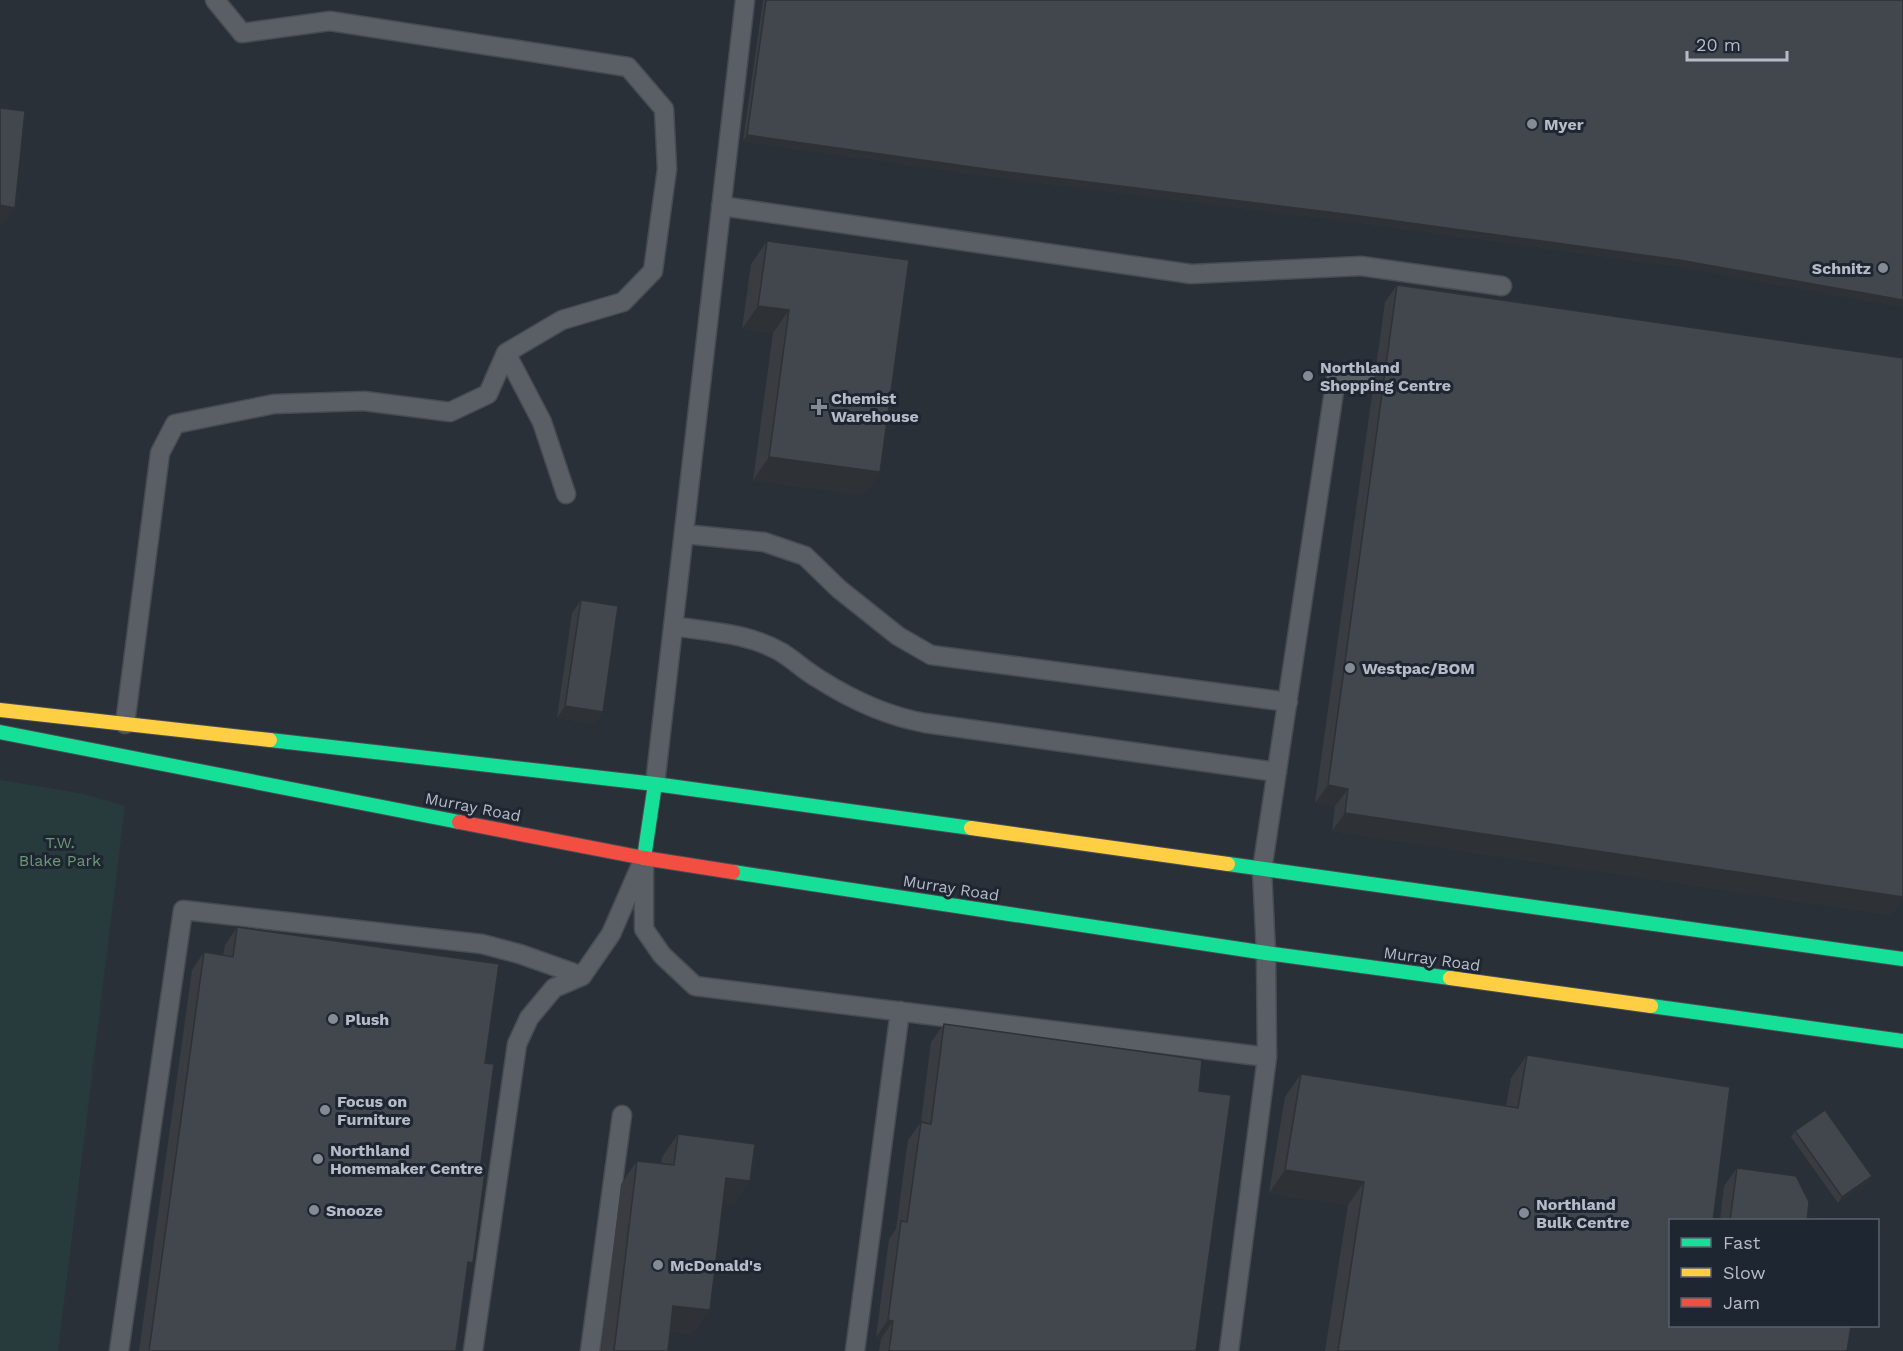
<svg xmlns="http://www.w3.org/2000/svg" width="1903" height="1351" font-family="'Work Sans',sans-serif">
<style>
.green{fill:#273a3c}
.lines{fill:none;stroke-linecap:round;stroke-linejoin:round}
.lane-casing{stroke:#484c52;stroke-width:21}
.fast-casing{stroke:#484c54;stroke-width:16}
.slow-casing{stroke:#484c54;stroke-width:16}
.jam-casing{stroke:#484c54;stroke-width:16}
.lane{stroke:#5a5e65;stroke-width:18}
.fast{stroke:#16e098;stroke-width:14}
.slow{stroke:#ffcf43;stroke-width:14}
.jam{stroke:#f24e42;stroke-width:14}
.wall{fill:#393d42}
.shaded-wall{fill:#2e3236}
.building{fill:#42474d;stroke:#2e3236;stroke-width:1.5}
.poi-dot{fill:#848b95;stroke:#1e2631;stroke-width:2}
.labels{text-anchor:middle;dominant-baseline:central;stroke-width:6;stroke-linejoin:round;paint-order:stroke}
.poi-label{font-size:16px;font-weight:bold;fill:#b5bcc8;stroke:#1e2631;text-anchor:start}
.street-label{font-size:16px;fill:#b5bcc8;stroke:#1e2631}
.park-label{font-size:16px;fill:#6d9775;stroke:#1e2631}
</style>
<rect width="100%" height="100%" fill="#2a3037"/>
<path class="green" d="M0,780L84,794L125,806L58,1351H0Z"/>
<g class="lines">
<g class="lane-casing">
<path id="lane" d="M721,206L1191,274L1361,266L1502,286
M506,353L542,422L566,494
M684,534L764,542L805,556L839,589L898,636L931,655L1288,702
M673,626C710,632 748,633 781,652C794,660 805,671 819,679C852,700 886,716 925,723L1277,772
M125,724L160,453L175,424L274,404L364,401L450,412L488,394L506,353L562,320L623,302L653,271L667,169L664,109L628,67L330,21L242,33L215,0
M655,784L745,0
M644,858V929L662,955L695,986L1267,1057
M119,1351L183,910L482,944L520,954L582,976
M473,1351L517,1044L529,1018L554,988L582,976L611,934L641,865
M590,1351L622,1115
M855,1351L900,1011
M1229,1351L1267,1057L1266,953L1262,870L1336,378L1373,380"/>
</g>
<g class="fast-casing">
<path id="fast" d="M0,732L459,822
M270,740L655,784L971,828
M644,858L655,784
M1228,864L1903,959
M733,872L1266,953L1450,978
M1651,1006L1903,1041"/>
</g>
<g class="slow-casing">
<path id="slow" d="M0,710L270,740
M971,828L1228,864
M1450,978L1651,1006"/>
</g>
<g class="jam-casing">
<path id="jam" d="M459,822L644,858L733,872"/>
</g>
<use href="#lane" class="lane"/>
<use href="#fast" class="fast"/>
<use href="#slow" class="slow"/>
<use href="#jam" class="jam"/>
</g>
<path class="wall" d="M763,0H1903V307L1675,266L1355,222L1003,178L743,141Z
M767,241L880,472L864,495L753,480L773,333L742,329L751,264Z
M1397,285L1903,358V898L1891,915L1332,831L1335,806L1315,803L1385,302Z
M581,600L603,712L595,724L557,718L572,613Z
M237,927L485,1063L481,1163L473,1263L466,1272L456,1351H139L192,970L204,952L223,955L225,945Z
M944,1024L1199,1091L1196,1351H879L881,1339L876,1337L889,1239L896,1229L908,1140L921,1122L931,1042Z
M1527,1055L1671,1221L1847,1351H1325L1348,1205L1269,1193L1285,1097L1301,1074L1506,1106L1511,1078Z
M1795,1131L1872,1176L1868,1182L1838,1203L1791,1137Z
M678,1134L750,1181L734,1204L723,1202L693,1334L670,1331L668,1351H601L621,1184L637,1161L661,1164L662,1157Z
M1737,1168L1807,1221H1720L1724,1186Z"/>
<path class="shaded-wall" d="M747,135L1360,216L1679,260L1903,300V307L1675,266L1355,222L1003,178L743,141Z
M0,205L15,208L2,226L0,225Z
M758,306L789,310L773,333L742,329Z
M769,457L880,472L864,495L753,480Z
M565,706L603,712L595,724L557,718Z
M1328,785L1348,789L1335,806L1315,803Z
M1345,813L1903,897V898L1891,915L1332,831Z
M1285,1170L1364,1182L1348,1205L1269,1193Z
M1872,1176L1868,1182L1838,1203L1842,1197Z
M726,1178L750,1181L734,1204L710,1201Z
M468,1262L473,1263L460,1280Z
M673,1306L710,1310L693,1334L657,1329Z
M888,1320L893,1321L881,1339L876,1337Z"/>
<path class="building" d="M766,0H1903V300L1679,260L1360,216L1007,172L747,135Z
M0,108L25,111L15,208L0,205Z
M767,241L909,260L880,472L769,457L789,310L758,306Z
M1397,285L1903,358V897L1345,813L1348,789L1328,785Z
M581,600L618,606L603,712L565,706Z
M237,927L499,964L485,1063L494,1064L481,1163L486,1164L473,1263L468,1262L456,1351H149L204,952L233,957Z
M944,1024L1202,1060L1199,1091L1231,1095L1196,1351H889L893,1321L888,1320L901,1221L907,1222L921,1122L931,1124Z
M1527,1055L1730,1087L1713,1221H1671V1326H1851L1847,1351H1338L1364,1182L1285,1170L1301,1074L1518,1108Z
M1825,1110L1872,1176L1842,1197L1795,1131Z
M678,1134L755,1144L750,1181L726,1178L710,1310L673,1306L668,1351H614L637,1161L674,1165Z
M1737,1168L1796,1176L1809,1202L1807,1221H1730Z"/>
<g class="poi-dot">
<circle cx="1532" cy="124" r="6"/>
<circle cx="1883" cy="268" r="6"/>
<circle cx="1308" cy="376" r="6"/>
<path d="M816 398h6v6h6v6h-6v6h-6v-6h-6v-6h6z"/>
<circle cx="1350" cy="668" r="6"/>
<circle cx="333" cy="1019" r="6"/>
<circle cx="325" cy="1110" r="6"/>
<circle cx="318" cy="1159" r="6"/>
<circle cx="314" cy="1210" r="6"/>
<circle cx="1524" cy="1213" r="6"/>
<circle cx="658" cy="1265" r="6"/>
</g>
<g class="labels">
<g class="poi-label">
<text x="1544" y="124">Myer</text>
<text x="1871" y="268" text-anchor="end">Schnitz</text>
<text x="1320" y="367">Northland<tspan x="1320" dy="18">Shopping Centre</tspan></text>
<text x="831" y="398">Chemist<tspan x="831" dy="18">Warehouse</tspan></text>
<text x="1362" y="668">Westpac/BOM</text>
<text x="345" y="1019">Plush</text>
<text x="337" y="1101">Focus on<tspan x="337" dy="18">Furniture</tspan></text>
<text x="330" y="1150">Northland<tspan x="330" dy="18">Homemaker Centre</tspan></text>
<text x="1536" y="1204">Northland<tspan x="1536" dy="18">Bulk Centre</tspan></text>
<text x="326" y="1210">Snooze</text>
<text x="670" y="1265">McDonald's</text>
</g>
<g class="street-label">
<text transform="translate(473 807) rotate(11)">Murray Road</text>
<text transform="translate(951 888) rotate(9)">Murray Road</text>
<text transform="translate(1432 959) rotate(8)">Murray Road</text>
</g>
<g class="park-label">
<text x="60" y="842">T.W.<tspan x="60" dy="18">Blake Park</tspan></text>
</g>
</g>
<rect x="1669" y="1219" width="210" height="108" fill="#1e2631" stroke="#5a626d" stroke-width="1.5"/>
<rect x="1681" y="1238" width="30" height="9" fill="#16e098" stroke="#5a626d" stroke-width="1.5"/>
<text x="1723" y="1249" font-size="18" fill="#b5bcc8">Fast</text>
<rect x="1681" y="1268" width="30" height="9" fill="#ffcf43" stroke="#5a626d" stroke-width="1.5"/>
<text x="1723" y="1279" font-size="18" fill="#b5bcc8">Slow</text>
<rect x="1681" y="1298" width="30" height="9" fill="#f24e42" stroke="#5a626d" stroke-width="1.5"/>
<text x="1723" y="1309" font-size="18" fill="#b5bcc8">Jam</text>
<path d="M1687 51v9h100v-9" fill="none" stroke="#b5bcc8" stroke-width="3"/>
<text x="1696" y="51" font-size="18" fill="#b5bcc8" stroke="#1e2631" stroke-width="4.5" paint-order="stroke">20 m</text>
</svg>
